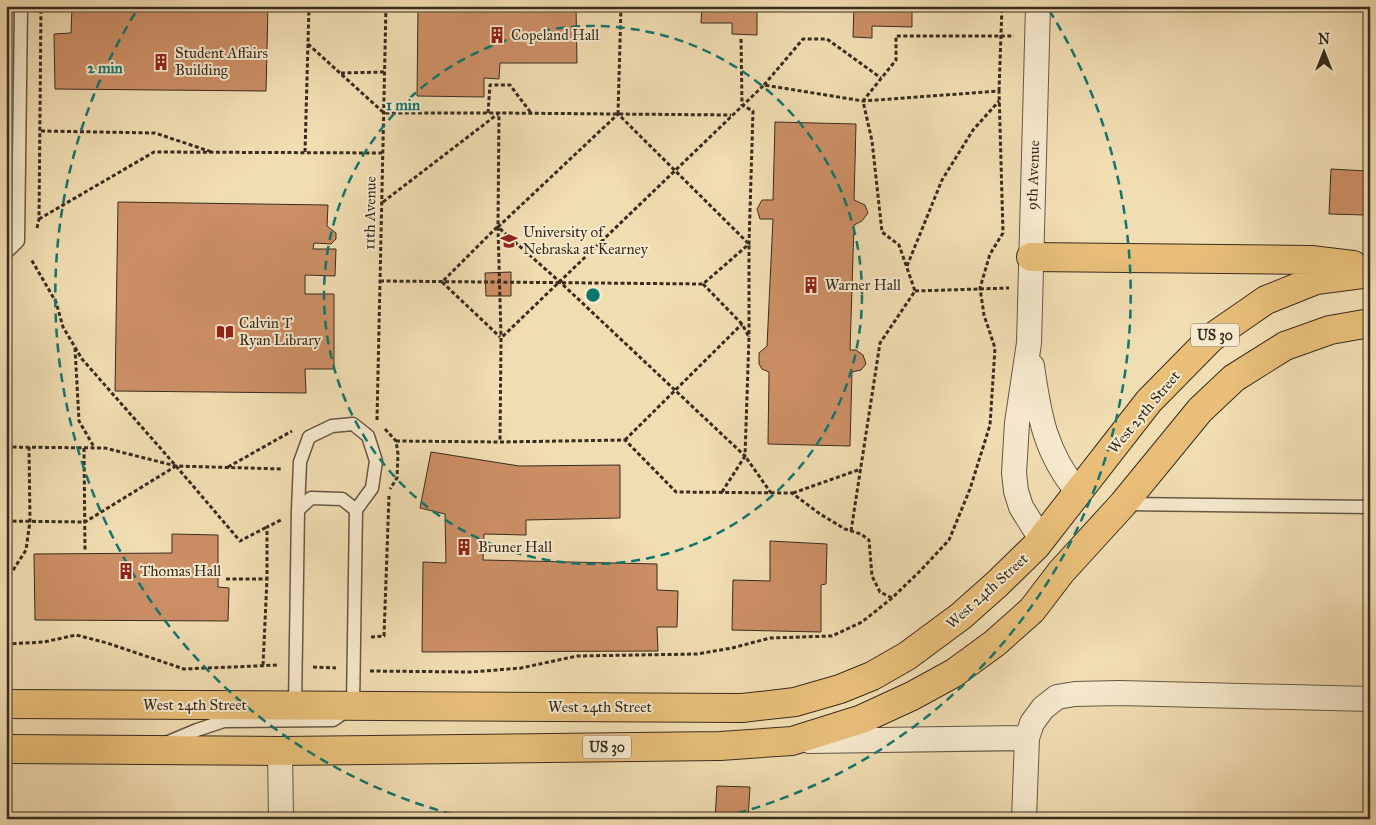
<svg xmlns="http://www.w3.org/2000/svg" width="1376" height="825" font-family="'IM FELL Great Primer',serif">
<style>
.building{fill:#cd8f66;stroke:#382c1f}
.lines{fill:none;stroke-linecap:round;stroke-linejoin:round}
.lane-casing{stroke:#665844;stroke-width:15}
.street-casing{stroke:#665844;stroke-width:26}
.primary-casing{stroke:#382c1f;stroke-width:30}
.path{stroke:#382c1f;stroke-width:3;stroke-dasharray:4 2.5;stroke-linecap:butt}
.lane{stroke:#f6e9cd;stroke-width:12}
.street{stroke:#f6e9cd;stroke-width:24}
.primary{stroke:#e8be79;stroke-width:28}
.ring{fill:none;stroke:#0f766e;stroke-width:2.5;stroke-dasharray:9 6}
.labels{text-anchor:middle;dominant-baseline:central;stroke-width:4;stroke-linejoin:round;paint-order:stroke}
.shield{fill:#f6e9cd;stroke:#716553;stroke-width:1}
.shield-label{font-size:14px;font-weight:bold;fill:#382c1f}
.poi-label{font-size:15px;fill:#382c1f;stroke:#f6e9cd;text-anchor:start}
.street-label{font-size:15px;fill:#382c1f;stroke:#f6e9cd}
.centre{fill:#0f766e;stroke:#f6e9cd;stroke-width:2.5}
.ring-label{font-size:15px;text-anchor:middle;font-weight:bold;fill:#0f766e;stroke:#f6e9cd;stroke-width:4;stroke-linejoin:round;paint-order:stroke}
</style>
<rect width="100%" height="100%" fill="#f1ddb2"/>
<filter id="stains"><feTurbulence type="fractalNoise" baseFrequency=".004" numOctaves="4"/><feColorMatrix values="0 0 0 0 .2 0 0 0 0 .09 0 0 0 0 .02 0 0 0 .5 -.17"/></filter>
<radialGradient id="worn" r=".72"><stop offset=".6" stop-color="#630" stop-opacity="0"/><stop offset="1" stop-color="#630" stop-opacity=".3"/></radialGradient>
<path class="building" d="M72,6H268L266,91L55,89L54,34L71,33Z
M418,6H608V7H576L577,63H500L499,79L484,78V97L417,96Z
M702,6H757V35L732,34V23H701Z
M854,6H912V27L872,26V38L853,37Z
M775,122L856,124L854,200L865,205L868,213L862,221L854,225L850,350H856L863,355L866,364L861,370L852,372L850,446L768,444L769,372L762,369L759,364V353L767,346L773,219H760L757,209L762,200H773Z
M1331,169L1367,171L1365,215L1329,214Z
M118,202L328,205L327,226L336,233V239L331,244L314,243L313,249H336L335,276L305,275V294H334V369H305L306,393L115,391Z
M511,272V296H486L485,273Z
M431,452L519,466L620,465V518L526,520V535L484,534L483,560L657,564V590L678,591L677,627H657L658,651L422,652L423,562L446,563L445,514L420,508Z
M172,534L218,535V587L229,588L228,621L35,620L34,554L172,553Z
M770,541L827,544L826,584L821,585V632L732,630L733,580L770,581Z
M717,786L750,787L748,819H715Z"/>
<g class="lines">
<g class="lane-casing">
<path id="lane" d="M6,253L18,241L21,6
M1125,504L1370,507
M298,510L300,462L309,437L332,426L353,424L368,436L376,461L372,488L356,510
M166,743L197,730L224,721L333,720L353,706L356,510L342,499L311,498L298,510L295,705"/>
</g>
<g class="street-casing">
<path id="street" d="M1038,6L1029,343L1017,423L1014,473L1016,491L1021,507L1041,539
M1032,366C1039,415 1045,453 1078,492
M809,741L1027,738
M280,751L281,819
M1024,819L1027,738L1032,723L1043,708L1057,697L1075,694L1119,693L1370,699"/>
</g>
<g class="primary-casing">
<path id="primary" d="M1031,257L1311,260L1353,265
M6,704L742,708L795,702L840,689L872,676L907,656L961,616L997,584L1036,546L1149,401L1211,338L1266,300L1316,280L1370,273
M6,749L280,751L720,746L792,741L862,719L912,696L954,673L995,643L1032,610L1061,572L1123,504L1200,410L1234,378L1285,346L1330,330L1370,323"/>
</g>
<path class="path" d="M308,44L384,113H499L498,227L501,337
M341,73L384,72
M764,85L803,39H827L881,78
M999,91L1002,6
M488,113L490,85H510L531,113
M618,114L621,6
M41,131L155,133L212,152
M305,152L309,6
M383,202L499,113L731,115
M39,219L154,152L382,153
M497,227L442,282L500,337
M37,228L39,219L41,6
M907,266L942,180L973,130L999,101
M6,278L9,270
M380,281L703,284L749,244L753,111L742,105L741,39
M703,284L742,324L749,337L745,456L560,282L498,227L618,114L749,244V337
M915,291L1009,288
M75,348L79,421L94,447
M377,420L386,6
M385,429L396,441L398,454L397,478L390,489
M625,440L742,324
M396,441L500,442L625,440L676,492L792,493L820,514L845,529L861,534L869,540L872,576L880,592L892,598
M6,447L105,448L176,466L282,469
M84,448L85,550
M176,466L240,541L267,527
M228,467L292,431
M722,492L745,456L771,493
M793,493L861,469
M6,521L85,522L176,466L82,359L63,327L56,302L31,259
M851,531L880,343L915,291L899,245L882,232L872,141L863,101L896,60V36H1014
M226,579H267
M6,581L26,550L30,521L29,447
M371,637L384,636L389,496
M6,644L44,642L76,635L107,643L184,669L279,665
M263,665L267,579V527L281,520
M313,667L336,668
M370,671L471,672L521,668L577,656L697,654L732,648L770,638L832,636L862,622L892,598L921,570L949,540L970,489L990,425L995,348L984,315L980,288L990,254L1003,233L999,91L863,101L764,85L501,338L500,442"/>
<use href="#lane" class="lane"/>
<use href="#street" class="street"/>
<use href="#primary" class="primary"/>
</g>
<g class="ring">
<circle cx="593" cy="295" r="269"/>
<path d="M467 818A538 538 0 0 1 137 10M1049 10A538 538 0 0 1 719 818"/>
</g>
<defs>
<g id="building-bare" transform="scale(1.35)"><path d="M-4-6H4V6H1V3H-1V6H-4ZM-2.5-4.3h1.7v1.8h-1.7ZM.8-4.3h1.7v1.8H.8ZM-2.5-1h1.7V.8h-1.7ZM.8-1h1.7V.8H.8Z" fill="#8f2418" stroke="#f6e9cd" stroke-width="2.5" paint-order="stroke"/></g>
<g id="university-bare" transform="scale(1.35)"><path d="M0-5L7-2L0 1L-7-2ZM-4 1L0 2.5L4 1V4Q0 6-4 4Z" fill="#8f2418" stroke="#f6e9cd" stroke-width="2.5" paint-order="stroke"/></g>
<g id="library-bare" transform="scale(1.35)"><path d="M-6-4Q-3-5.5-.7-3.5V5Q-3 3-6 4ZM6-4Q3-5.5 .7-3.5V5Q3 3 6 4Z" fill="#8f2418" stroke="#f6e9cd" stroke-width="2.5" paint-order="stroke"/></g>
</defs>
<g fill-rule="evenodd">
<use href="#building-bare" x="497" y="35"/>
<use href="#building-bare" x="161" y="62"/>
<use href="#university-bare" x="509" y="241"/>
<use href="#building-bare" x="811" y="285"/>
<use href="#library-bare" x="225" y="332"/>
<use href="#building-bare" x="464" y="547"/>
<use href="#building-bare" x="126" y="571"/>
</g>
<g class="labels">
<g class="shield">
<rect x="1191" y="323.5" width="48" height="23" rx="4"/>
<rect x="583" y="735.5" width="48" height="23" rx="4"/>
</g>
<g class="shield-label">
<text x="1215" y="335">US 30</text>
<text x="607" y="747">US 30</text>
</g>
<g class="poi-label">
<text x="511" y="35">Copeland Hall</text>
<text x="175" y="53">Student Affairs<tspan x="175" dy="17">Building</tspan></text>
<text x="523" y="232">University of<tspan x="523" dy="17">Nebraska at Kearney</tspan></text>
<text x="825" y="285">Warner Hall</text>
<text x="239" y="323">Calvin T<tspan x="239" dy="17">Ryan Library</tspan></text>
<text x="478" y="547">Bruner Hall</text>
<text x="140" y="571">Thomas Hall</text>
</g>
<g class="street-label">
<text transform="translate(1033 175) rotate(-88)">9th Avenue</text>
<text transform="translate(370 213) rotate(-89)">11th Avenue</text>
<text transform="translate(1144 412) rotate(-50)">West 25th Street</text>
<text transform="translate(987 591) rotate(-42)">West 24th Street</text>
<text x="195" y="705">West 24th Street</text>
<text x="600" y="707">West 24th Street</text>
</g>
</g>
<circle cx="593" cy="295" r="8" class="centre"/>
<g class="ring-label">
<text x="105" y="73">2 min</text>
<text x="403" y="110">1 min</text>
</g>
<rect width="1376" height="825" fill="none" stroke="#f1ddb2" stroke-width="25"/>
<rect x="8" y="8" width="1361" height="810" fill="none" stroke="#382c1f" stroke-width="2.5"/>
<rect x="12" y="12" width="1351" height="800" fill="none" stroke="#382c1f"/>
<g transform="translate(1324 52)" stroke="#f6e9cd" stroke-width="4" paint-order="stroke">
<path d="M0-4L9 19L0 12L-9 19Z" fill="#382c1f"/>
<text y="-8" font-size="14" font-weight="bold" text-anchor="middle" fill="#382c1f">N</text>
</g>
<rect width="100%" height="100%" filter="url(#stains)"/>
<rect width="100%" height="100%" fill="url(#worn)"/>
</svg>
